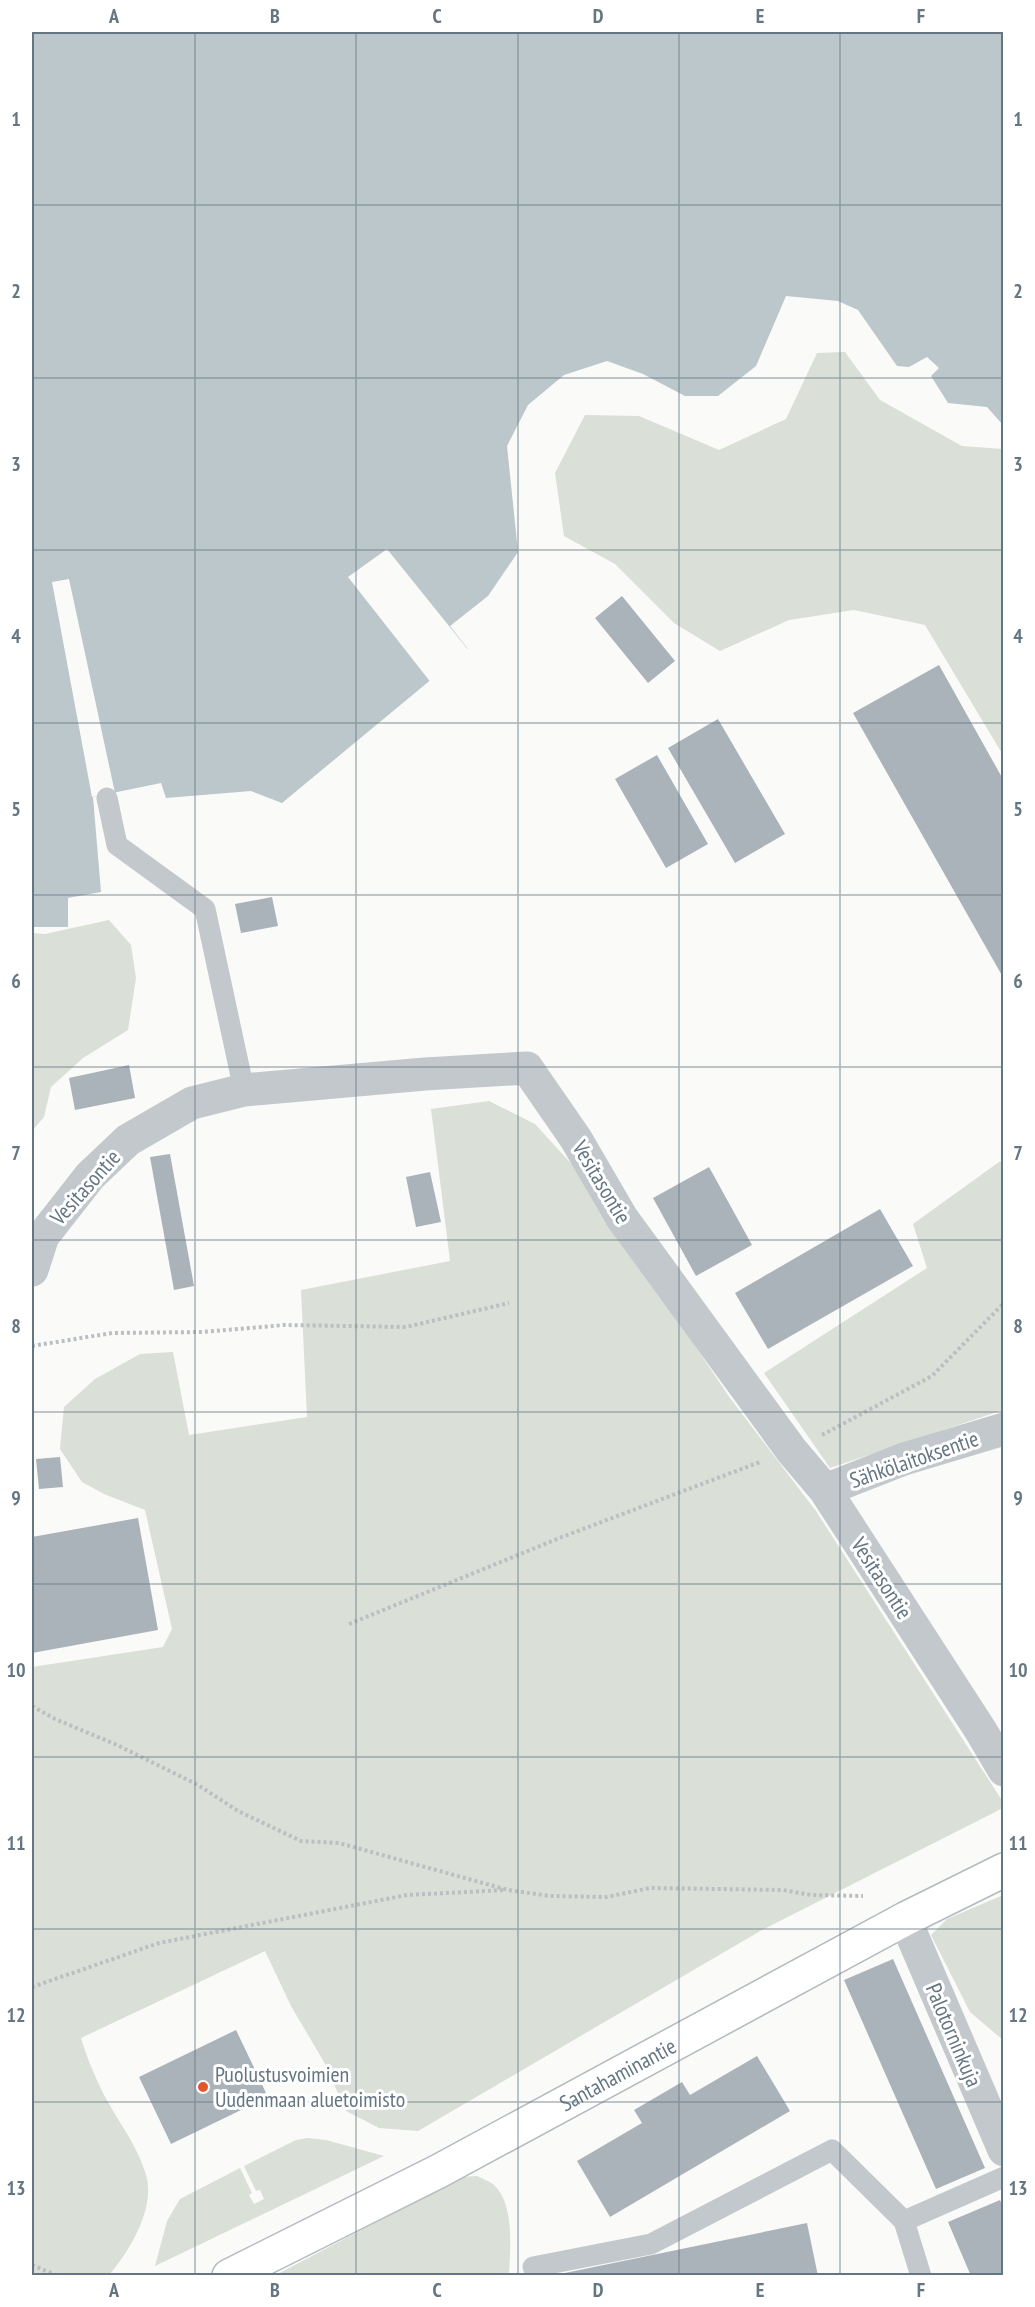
<svg xmlns="http://www.w3.org/2000/svg" width="1035" height="2307" font-family="'PT Sans Narrow',sans-serif">
<style>
.green{fill:#dadfd7}
.water{fill:#bbc7cb}
.pier{fill:#fafaf8}
.building{fill:#aab3b9}
.lines{fill:none;stroke-linecap:round;stroke-linejoin:round}
.secondary-casing{stroke:#b3babf;stroke-width:36}
.path{stroke:#bbbfc2;stroke-width:4;stroke-dasharray:3 3;stroke-linecap:butt}
.service{stroke:#c3c8cc;stroke-width:21}
.minor{stroke:#c3c8cc;stroke-width:33}
.secondary{stroke:#fff;stroke-width:33}
.grid{fill:none;stroke:#657683;stroke-width:1.5;stroke-opacity:0.55}
.poi-dot{fill:#e4572e;stroke:#fff;stroke-width:2}
.labels{text-anchor:middle;dominant-baseline:central;stroke-width:6;stroke-linejoin:round;paint-order:stroke}
.street-label{font-size:22px;fill:#657683;stroke:#fff}
.poi-label{font-size:22px;fill:#657683;stroke:#fff;text-anchor:start}
.neatline{fill:none;stroke:#657683;stroke-width:2}
.grid-label{font-size:20px;text-anchor:middle;font-weight:bold;fill:#657683}
</style>
<rect width="100%" height="100%" fill="#fafaf8"/>
<path class="green" d="M845,352L880,400L962,446L1003,449V755L925,625L854,610L789,620L720,651L674,623L615,564L564,536L555,473L585,415L639,416L719,450L786,419L817,353Z
M109,920L131,945L136,978L128,1030L83,1058L51,1087L44,1117L32,1131V933L45,934Z
M489,1101L535,1124L578,1171L730,1398L816,1511L1003,1802V1808L762,1930L418,2131L379,2128L346,2111L324,2062L291,2006L265,1951L81,2038C86,2056 95,2076 103,2093C117,2120 138,2146 146,2175C156,2208 129,2252 109,2275L32,2276V1667L163,1647L172,1629L145,1510L104,1494L82,1482L60,1449L64,1407L95,1379L140,1354L173,1352L189,1435L307,1417L301,1290L450,1261L431,1109Z
M1003,1161V1410L830,1468L764,1373L927,1268L913,1224L999,1162Z
M1003,1895V2040L970,2012L931,1935L947,1919Z
M308,2138L326,2140L384,2156L155,2266L167,2221L180,2199L240,2168L252,2193L249,2195L254,2204L264,2199L260,2190L256,2191L244,2166L296,2140Z
M477,2176C483,2179 489,2181 494,2185C515,2204 510,2250 509,2275L274,2276L462,2177Z"/>
<path class="water" d="M32,32H1003V425L987,407L948,403L931,376L939,368L927,357L909,367L897,366L858,310L838,301L786,296L756,366L718,396H685L643,374L607,361L564,375L528,405L507,446L518,552L488,596L450,626L468,649L282,803L251,791L166,798L161,783L93,797L101,892L68,898V927H32Z"/>
<path class="pier" d="M387,549L470,652L432,684L348,577Z
M69,579L115,793L92,797L52,582Z"/>
<path class="building" d="M622,596L675,661L648,683L595,618Z
M939,665L1004,781V979L853,713Z
M718,719L785,834L735,863L668,748Z
M657,755L708,844L666,868L615,779Z
M272,897L278,926L241,933L235,904Z
M129,1065L135,1098L75,1110L69,1078Z
M170,1154L194,1286L174,1290L150,1157Z
M709,1167L752,1245L696,1276L653,1198Z
M430,1172L441,1222L416,1227L406,1177Z
M880,1209L913,1266L768,1349L735,1293Z
M60,1457L63,1487L39,1489L36,1459Z
M138,1518L158,1630L32,1653V1537Z
M893,1959L985,2168L936,2189L844,1980Z
M236,2030L268,2097L171,2144L139,2077Z
M757,2056L790,2111L610,2217L577,2161L642,2123L634,2110L682,2082L690,2095Z
M1000,2200L1004,2209V2276H971L948,2222Z
M807,2223L818,2276H560V2274Z"/>
<g class="lines">
<g class="secondary-casing">
<g id="secondary">
<path id="s1" d="M229,2276L439,2171L905,1919L1004,1870"/>
</g>
</g>
<path class="path" d="M32,1346L112,1333L202,1332L284,1325L406,1327L509,1303
M822,1435L932,1376L1004,1303
M349,1624L562,1537L760,1462
M32,1706L55,1719L117,1745L198,1785L238,1811L301,1841L339,1843L508,1890L550,1896L607,1897L650,1888L783,1890L811,1895L863,1896
M32,1987L159,1943L407,1895L505,1890
M32,2265L58,2276"/>
<path class="service" d="M107,798L117,845L205,909L244,1090
M904,2221L921,2276
M533,2267L651,2244L832,2150L904,2221L1004,2177"/>
<path class="minor" d="M32,1270L43,1236L90,1176L128,1140L192,1103L244,1090L425,1074L527,1068L576,1139L622,1218L792,1451L825,1490L981,1731L1004,1770
M825,1490L904,1459L1004,1429
M905,1919L1004,2150"/>
<use href="#secondary" class="secondary"/>
</g>
<path class="grid" d="M195,32V2276M356,32V2276M518,32V2276M679,32V2276M840,32V2276M32,205H1004M32,378H1004M32,550H1004M32,723H1004M32,895H1004M32,1067H1004M32,1240H1004M32,1412H1004M32,1584H1004M32,1757H1004M32,1929H1004M32,2102H1004"/>
<circle class="poi-dot" cx="203" cy="2087" r="6"/>
<g class="labels">
<g class="street-label">
<text transform="translate(602 1182) rotate(59)">Vesitasontie</text>
<text transform="translate(85 1187) rotate(-48)">Vesitasontie</text>
<text transform="translate(914 1459) rotate(-19)">Sähkölaitoksentie</text>
<text transform="translate(882 1578) rotate(57)">Vesitasontie</text>
<text transform="translate(954 2035) rotate(67)">Palotorninkuja</text>
<text stroke="none"><textPath href="#s1" startOffset="438">Santahaminantie</textPath></text>
</g>
<g class="poi-label">
<text x="215" y="2074">Puolustusvoimien<tspan x="215" dy="25">Uudenmaan aluetoimisto</tspan></text>
</g>
</g>
<rect width="1035" height="2307" fill="none" stroke="#ffffff" stroke-width="66"/>
<rect x="33" y="33" width="969" height="2241" class="neatline"/>
<g class="grid-label">
<text x="114" y="23">A</text>
<text x="275" y="23">B</text>
<text x="437" y="23">C</text>
<text x="598" y="23">D</text>
<text x="760" y="23">E</text>
<text x="921" y="23">F</text>
<text x="16" y="126">1</text>
<text x="1018" y="126">1</text>
<text x="16" y="298">2</text>
<text x="1018" y="298">2</text>
<text x="16" y="471">3</text>
<text x="1018" y="471">3</text>
<text x="16" y="643">4</text>
<text x="1018" y="643">4</text>
<text x="16" y="816">5</text>
<text x="1018" y="816">5</text>
<text x="16" y="988">6</text>
<text x="1018" y="988">6</text>
<text x="16" y="1160">7</text>
<text x="1018" y="1160">7</text>
<text x="16" y="1333">8</text>
<text x="1018" y="1333">8</text>
<text x="16" y="1505">9</text>
<text x="1018" y="1505">9</text>
<text x="16" y="1677">10</text>
<text x="1018" y="1677">10</text>
<text x="16" y="1850">11</text>
<text x="1018" y="1850">11</text>
<text x="16" y="2022">12</text>
<text x="1018" y="2022">12</text>
<text x="16" y="2195">13</text>
<text x="1018" y="2195">13</text>
<text x="114" y="2297">A</text>
<text x="275" y="2297">B</text>
<text x="437" y="2297">C</text>
<text x="598" y="2297">D</text>
<text x="760" y="2297">E</text>
<text x="921" y="2297">F</text>
</g>
</svg>
